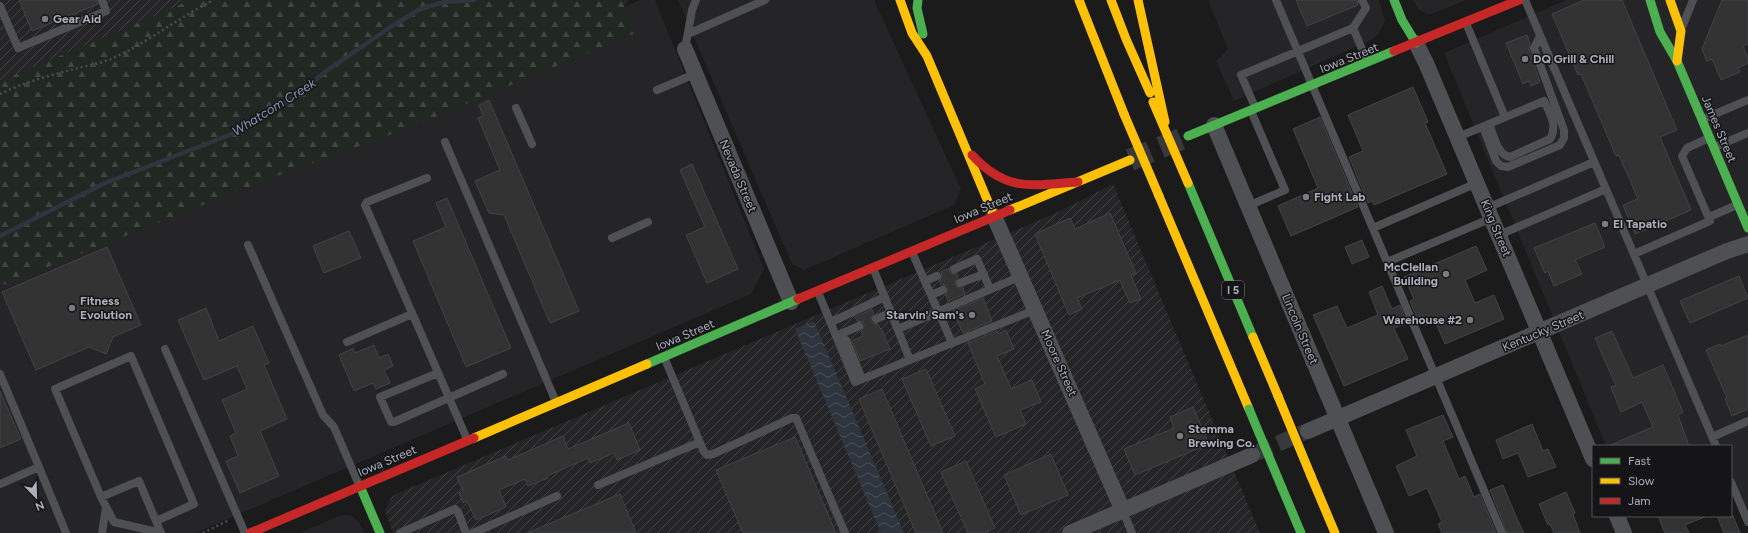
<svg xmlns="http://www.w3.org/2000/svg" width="1748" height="533" font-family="Figtree,sans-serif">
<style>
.built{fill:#252527}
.industrial{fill:url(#industrial-furrows)}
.forest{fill:url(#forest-firs)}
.water{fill:url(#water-waves)}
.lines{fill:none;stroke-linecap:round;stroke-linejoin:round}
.stream{stroke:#2e353e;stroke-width:4.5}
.building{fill:#333;stroke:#434447}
.street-tunnel{stroke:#38393b;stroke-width:16;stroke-dasharray:16 8;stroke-linecap:butt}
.secondary-tunnel{stroke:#38393b;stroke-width:22;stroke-dasharray:22 11;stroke-linecap:butt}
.path{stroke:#4b4c4f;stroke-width:2.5;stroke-dasharray:2 3;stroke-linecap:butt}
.lane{stroke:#4f5054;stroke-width:8}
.street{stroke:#4f5054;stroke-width:16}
.fast{stroke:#4caf50;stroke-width:9}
.slow{stroke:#ffc107;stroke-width:9}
.jam{stroke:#c62828;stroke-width:9}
.fast-bridge{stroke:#4caf50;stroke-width:9}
.slow-bridge{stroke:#ffc107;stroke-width:9}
.poi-dot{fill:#7a7c84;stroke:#151517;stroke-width:1.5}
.labels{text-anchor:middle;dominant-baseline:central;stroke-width:3;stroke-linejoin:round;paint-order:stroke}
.shield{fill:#151517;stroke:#7f828a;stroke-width:1}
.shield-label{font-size:11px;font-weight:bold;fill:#adb0bc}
.poi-label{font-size:12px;font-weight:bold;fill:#adb0bc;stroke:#151517;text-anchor:start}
.street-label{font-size:12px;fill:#adb0bc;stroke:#151517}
.water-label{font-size:13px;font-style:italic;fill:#859bb5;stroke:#151517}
</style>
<defs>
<pattern id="industrial-furrows" width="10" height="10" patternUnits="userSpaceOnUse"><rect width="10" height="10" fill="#252527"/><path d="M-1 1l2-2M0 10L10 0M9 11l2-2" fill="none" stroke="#424244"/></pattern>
<pattern id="forest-firs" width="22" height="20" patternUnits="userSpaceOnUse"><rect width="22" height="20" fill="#212822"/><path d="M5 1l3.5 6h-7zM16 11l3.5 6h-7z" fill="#3f4540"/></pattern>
<pattern id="water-waves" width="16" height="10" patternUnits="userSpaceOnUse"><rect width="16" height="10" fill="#2e353e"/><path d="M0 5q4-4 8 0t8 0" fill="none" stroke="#4a5058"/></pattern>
</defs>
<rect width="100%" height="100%" fill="#1b1b1b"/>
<path class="built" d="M621,0L624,7L640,0H655L764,269L751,294L195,533H0V246Z
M678,0H874L961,189L954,205L804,270L792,264Z
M1208,0H1379L1385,21L1378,35L1371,40L1234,101L1216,61L1228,49Z
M1413,0H1466L1432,14H1428L1419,10Z
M1566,0H1748V522L1731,482V446H1606L1444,53Z
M345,515L352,516L357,520L365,533H299L339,516Z"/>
<path class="industrial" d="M0,0H189L163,13L0,81Z
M1113,184L1260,533H393L385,510L391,498L396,494L1056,213Z"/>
<path class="forest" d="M189,0H629L624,7L635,33L411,127L258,183L0,286V81L163,13Z"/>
<path class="water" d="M814,321L904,533H881L795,329Z"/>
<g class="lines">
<path class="stream" d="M0,236L105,183L232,134L256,121L294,97L325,72L389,28L420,9L444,2L474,0"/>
</g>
<path class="building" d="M19,0H97L98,4L32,31Z
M1296,0H1357L1358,5L1307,26Z
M1584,0H1622L1677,130L1660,137L1691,210L1635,234L1623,205L1638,199L1619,155L1616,156L1581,74L1578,75L1552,14Z
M1722,0H1748V44L1743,46L1748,58V63L1738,68L1740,72L1721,80L1712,59L1707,61L1702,49Z
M1527,35L1530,43L1529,50L1540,82L1531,86L1529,81L1523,84L1506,43Z
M1413,87L1428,122L1425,123L1447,174L1374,205L1372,201L1368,203L1349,157L1363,151L1348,115Z
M489,100L579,311L550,323L504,215L489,213L475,181L500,170L478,118L483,116L479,105Z
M1320,117L1358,207L1291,236L1278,206L1318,188L1293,129Z
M692,164L738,269L707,283L686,235L705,227L680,170Z
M447,198L511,348L466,367L413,241L446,227L436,203Z
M1110,213L1136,273L1131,275L1141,299L1130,303L1120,280L1077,298L1082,309L1069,315L1035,234L1070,218L1075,229Z
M1595,223L1605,247L1575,260L1582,274L1554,286L1548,271L1545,273L1534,248Z
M349,231L361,258L324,273L313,246Z
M1362,240L1369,257L1352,264L1345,247Z
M1476,246L1487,270L1465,280L1475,303L1494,295L1504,319L1445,344L1435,321L1425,325L1421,316L1417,318L1410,301L1414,299L1404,277Z
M107,247L141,325L113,337L106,354L89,347L36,370L2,292Z
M949,268L950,273L957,274L958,278L955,282V285L959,288H963L965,294L948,301L946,295L948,291V288L946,285H941L940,281L942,276L941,272Z
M1739,276L1748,298L1690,323L1680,301Z
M1382,286L1392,309L1400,305L1407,323L1394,328L1408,359L1344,386L1313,315L1337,306L1347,328L1378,315L1369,292Z
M983,298L992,321L963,333L953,311Z
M206,308L219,341L253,326L269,363L264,365L287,419L260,431L279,476L240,493L226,461L238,456L230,436L236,433L222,400L247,389L237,366L204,380L178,320Z
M872,309L874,314L871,318V322L875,324H878L880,329L881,328L890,349L860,361L852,341L863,336L861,331L864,326L863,322L857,321L855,317Z
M1006,330L1014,349L997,356L1011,389L1032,380L1041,402L1020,410L1026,424L996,437L975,389L985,384L968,343L997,331L998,334Z
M1612,331L1633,378L1663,365L1683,412L1678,415L1689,446H1608L1653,427L1642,402L1621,412L1611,387L1616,386L1595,338Z
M1748,335V409L1732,416L1725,399L1727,398L1706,350L1720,344L1721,346Z
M374,345L379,358L388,354L393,366L384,370L390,383L376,389L373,383L354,391L339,355L353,348L355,353Z
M926,369L955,436L931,446L902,379Z
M882,389L943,533H916L859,399Z
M0,391L21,439L0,448Z
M1193,407L1209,444L1135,475L1124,449L1174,428L1170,417Z
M1443,415L1453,437L1443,441L1459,479L1465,476L1474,497L1480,494L1496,533H1442L1438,524L1442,522L1427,488L1409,496L1396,466L1417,456L1406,430Z
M629,423L640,450L617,460L614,453L590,463L588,458L547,476L548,478L528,486L525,479L499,490L506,507L476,520L467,501L463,503L459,493L463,491L457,477L506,456L508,460L563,436L568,449Z
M1532,424L1543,451L1548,449L1556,467L1528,477L1518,453L1503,459L1496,440Z
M795,437L836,533H743L716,470Z
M1051,454L1068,495L1021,515L1004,475Z
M966,461L995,528L984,533H968L941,472Z
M1503,485L1517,519L1524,533H1507L1490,490Z
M1566,492L1575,513L1573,514L1580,533H1554L1550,524L1548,525L1539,504Z
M620,494L636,533H527Z
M1658,516H1707L1685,525L1689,533H1665Z
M1717,516H1733L1740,533H1724Z"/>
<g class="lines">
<path class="street-tunnel" d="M1256,453L1305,432"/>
<path class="secondary-tunnel" d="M1130,160L1188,136"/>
<path class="path" d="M0,94C24,82 52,75 78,68C90,65 103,63 113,58C149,42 179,17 214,0
M203,533L229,520"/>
<path class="lane" d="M1276,0L1502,533
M1525,0L1716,446
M0,6L18,48L106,11L102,0
M1466,23L1505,117
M1683,25L1693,0
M1353,28L1367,61
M688,34L765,0
M685,49L692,10L696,0
M657,90L695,74
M1255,107L1241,75L1353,28L1366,8L1362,0
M516,108L532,144
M1703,119L1748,100
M1483,127L1496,161L1501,166L1508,167L1560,145L1564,138V130L1534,48L1540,36
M1458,137L1544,101C1550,114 1558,126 1550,139L1510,157C1497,155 1494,135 1489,124
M445,142L556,402
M1715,147L1748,133
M427,178L367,202L365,205L467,439
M1248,206L1285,190L1251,111
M1487,208L1594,162
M1709,217L1737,205
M1373,228L1477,183
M1499,235L1606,189
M612,238L648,222
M248,245L323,415L334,427L359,485
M912,252L952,343L1035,310
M1634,254L1710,221L1682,156L1687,148L1709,138
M1387,262L1492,218
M873,268L910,360
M954,269L977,259L990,289
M925,281L937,276
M960,283L984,274
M818,292L855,382L952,343
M931,295L943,290
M876,319L892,312
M831,322L885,297
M898,329L1021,276
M836,336L859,326
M838,339L846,340L862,379
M347,342L412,314
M165,349L245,533
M664,357L704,452L707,455L713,454L792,418H796L845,533
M438,373L380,397L391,422H394L503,374
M0,374L39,467
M1712,437L1748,421
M1731,482L1748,522
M0,484L39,467L66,533
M598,485L700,442
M101,497L114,522L161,533
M1123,511L1132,533
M156,521L194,504L131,356L55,389L101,497L139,481L161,533
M102,533L106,508
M400,533L455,509L458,512L466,533
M473,533L557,496"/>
<path class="street" d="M1416,43L1426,63L1593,459
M685,49L791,302
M1214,125L1386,533
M994,216L1123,511
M1308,431L1727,251L1748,244
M1617,516L1624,533
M1070,533L1252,455"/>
<path class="fast" d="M918,0L917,8L923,34
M1394,0L1402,20L1416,43
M1650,0L1660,32L1677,61L1748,228
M1188,136L1394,51
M1188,183L1253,337
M647,364L798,299
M360,486L380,533
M1282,488L1301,533"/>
<path class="slow" d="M900,0L912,33L927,56L994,216
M1079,0L1124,114
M1111,0L1126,39L1150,93
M1138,0L1165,122
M1670,0L1681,31L1677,61
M1159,196L1249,409
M1010,210L1130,160
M1253,337L1278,396
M474,438L647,364
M1311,476L1335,533"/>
<path class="jam" d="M1394,51L1519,0
M972,155C1007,193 1032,185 1078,182
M798,299L1010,210
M250,533L474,438"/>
<path class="fast-bridge" d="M1249,409L1282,488"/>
<path class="slow-bridge" d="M1153,102L1188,183
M1124,114L1159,196
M1278,396L1311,476"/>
</g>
<g class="poi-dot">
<circle cx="45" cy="19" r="4"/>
<circle cx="1525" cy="59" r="4"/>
<circle cx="1306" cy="197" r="4"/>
<circle cx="1605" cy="224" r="4"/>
<circle cx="1446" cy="274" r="4"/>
<circle cx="72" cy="308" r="4"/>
<circle cx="972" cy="315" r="4"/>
<circle cx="1470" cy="320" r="4"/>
<circle cx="1180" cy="436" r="4"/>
</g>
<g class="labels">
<rect class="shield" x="1222" y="281" width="22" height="18" rx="3"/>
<g class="shield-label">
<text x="1233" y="290">I 5</text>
</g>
<g class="poi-label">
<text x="53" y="19">Gear Aid</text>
<text x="1533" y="59">DQ Grill &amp; Chill</text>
<text x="1314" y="197">Fight Lab</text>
<text x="1613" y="224">El Tapatio</text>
<text x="1438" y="267" text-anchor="end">McClellan<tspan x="1438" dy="14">Building</tspan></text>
<text x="80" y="301">Fitness<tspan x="80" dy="14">Evolution</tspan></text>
<text x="964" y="315" text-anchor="end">Starvin' Sam's</text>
<text x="1462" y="320" text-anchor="end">Warehouse #2</text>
<text x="1188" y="429">Stemma<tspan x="1188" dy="14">Brewing Co.</tspan></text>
</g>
<g class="street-label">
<text transform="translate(1349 58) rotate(-22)">Iowa Street</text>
<text transform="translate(1719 129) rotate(67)">James Street</text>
<text transform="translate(738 176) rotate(67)">Nevada Street</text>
<text transform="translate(983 208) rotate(-23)">Iowa Street</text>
<text transform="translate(1496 228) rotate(67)">King Street</text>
<text transform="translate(1300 329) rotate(67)">Lincoln Street</text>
<text transform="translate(1543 331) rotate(-23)">Kentucky Street</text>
<text transform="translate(685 335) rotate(-23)">Iowa Street</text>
<text transform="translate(1059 363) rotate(66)">Moore Street</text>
<text transform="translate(387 461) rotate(-23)">Iowa Street</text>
</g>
<g class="water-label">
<text transform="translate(274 107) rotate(-32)">Whatcom Creek</text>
</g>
</g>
<rect x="1592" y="445" width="140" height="72" fill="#151517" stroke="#525359"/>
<rect x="1600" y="458" width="20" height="6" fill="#4caf50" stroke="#525359"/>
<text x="1628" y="465" font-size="12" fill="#adb0bc">Fast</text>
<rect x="1600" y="478" width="20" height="6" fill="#ffc107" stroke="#525359"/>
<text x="1628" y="485" font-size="12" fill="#adb0bc">Slow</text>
<rect x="1600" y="498" width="20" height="6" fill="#c62828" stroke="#525359"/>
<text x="1628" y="505" font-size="12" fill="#adb0bc">Jam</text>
<g transform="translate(36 497) rotate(157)" stroke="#151517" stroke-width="3" paint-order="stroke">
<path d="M0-3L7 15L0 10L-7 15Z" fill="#adb0bc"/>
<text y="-6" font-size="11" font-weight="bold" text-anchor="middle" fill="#adb0bc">N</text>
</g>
</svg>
